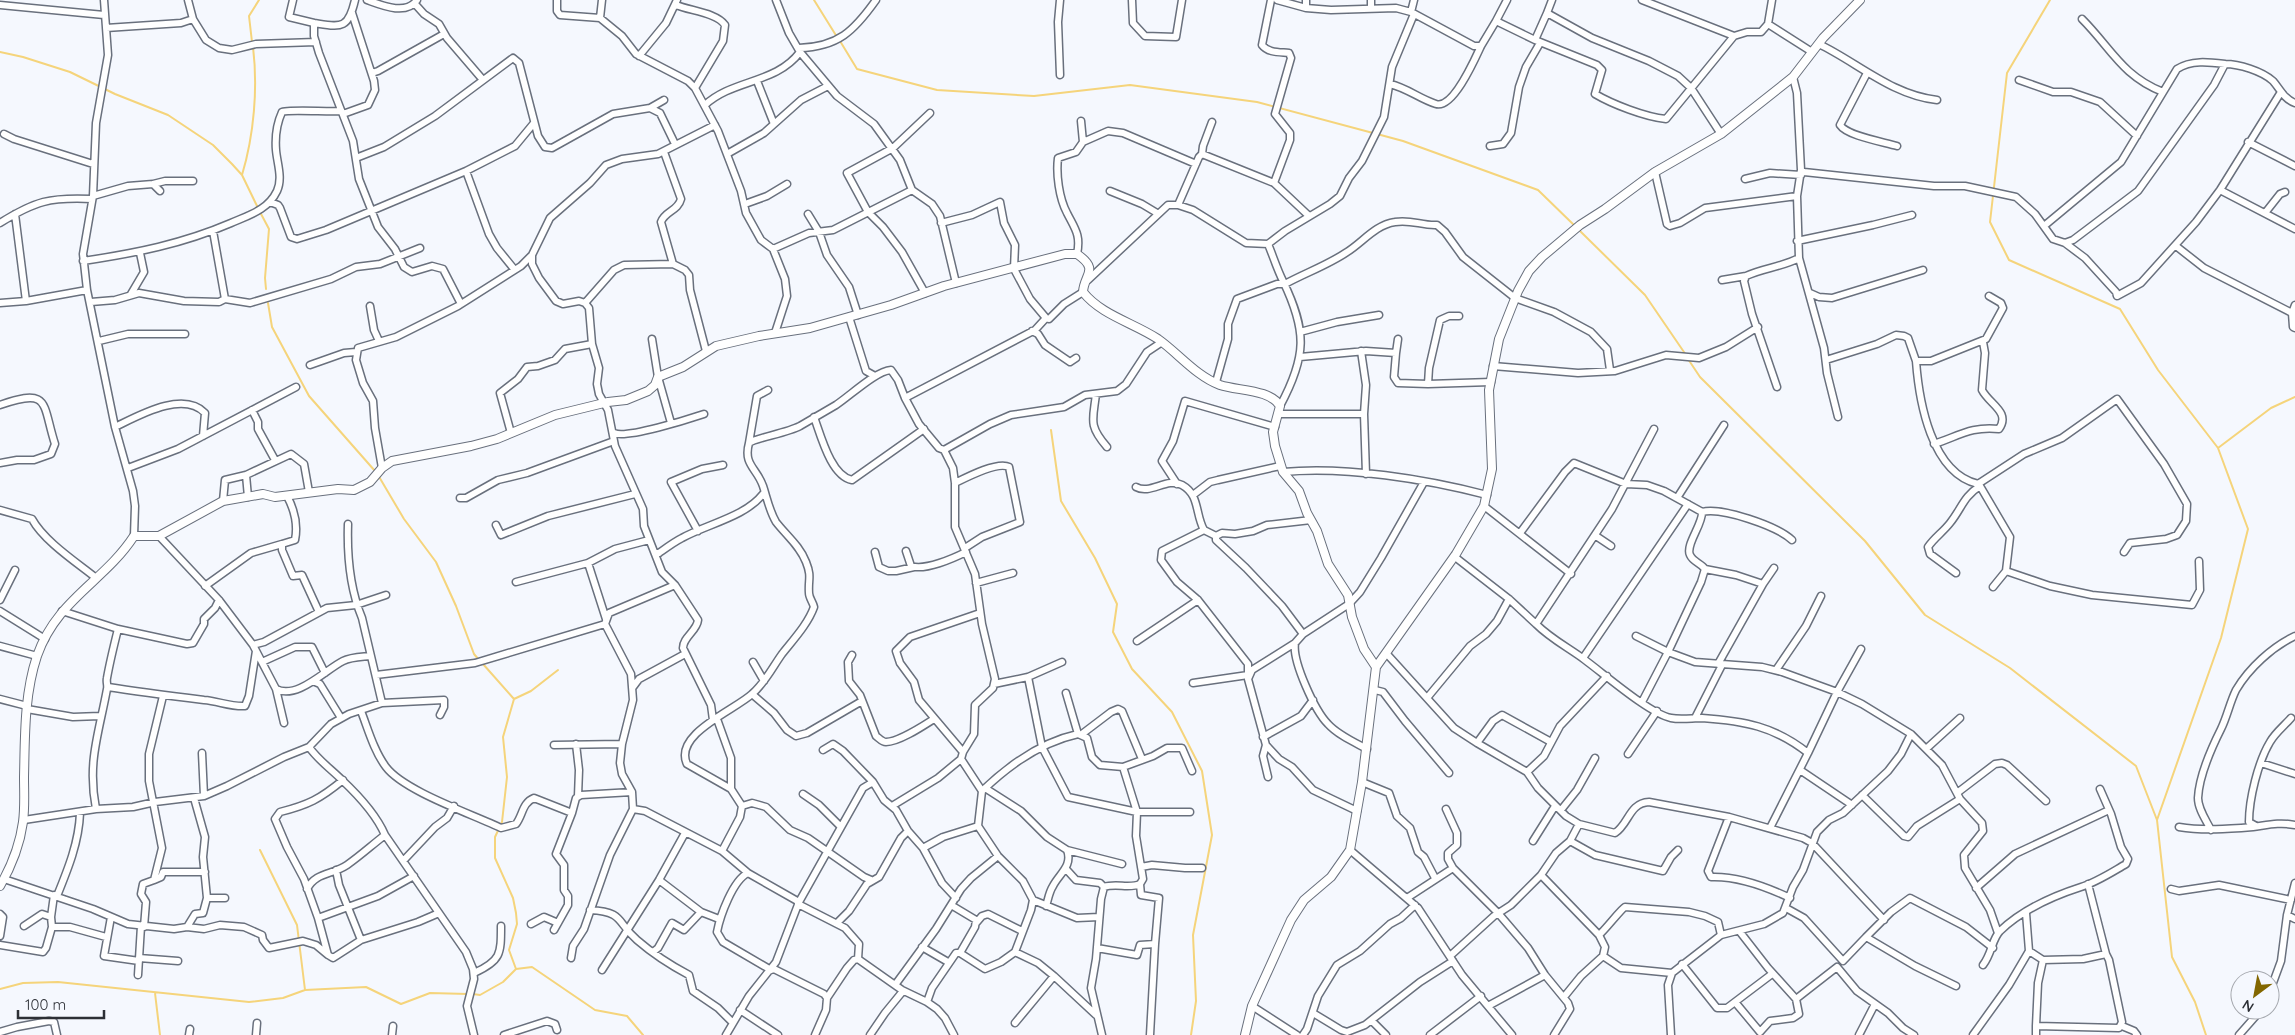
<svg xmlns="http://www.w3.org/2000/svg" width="2295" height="1035" font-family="Quicksand,sans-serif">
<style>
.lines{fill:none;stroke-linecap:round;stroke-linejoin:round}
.stream{stroke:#f5d47b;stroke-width:2}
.minor-casing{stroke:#69707d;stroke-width:9}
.tertiary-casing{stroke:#69707d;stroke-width:10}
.minor{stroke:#fff;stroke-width:6}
.tertiary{stroke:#fff;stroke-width:8}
</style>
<rect width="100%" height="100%" fill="#f5f8fe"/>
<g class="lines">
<path class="stream" d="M814,0L837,37
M2050,0L2007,73L1990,222L2009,260L2120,309L2158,370L2218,448L2248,529L2221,638L2157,820
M840,41L857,69L937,90L1034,96L1130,85L1257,102L1373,133
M252,42L249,16L259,0
M0,52L23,57L70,72L115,94L168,115L213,145L232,164L242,175L258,208
M1377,134L1403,141L1538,190L1576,227
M242,175C254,135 258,88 253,47
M260,212L269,229L265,278L266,289
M1579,230L1645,295L1686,355
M268,303L272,327L309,396L375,471
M1688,359L1700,377L1865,541L1925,615L2010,668L2136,766L2157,820L2172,957L2195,1002L2206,1035
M1051,430L1061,501L1095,558L1117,604L1113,632L1132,669L1172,712L1202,771L1212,835L1193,935L1196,1001L1191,1035
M2218,448L2271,408L2295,397
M378,475L404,519L436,562L456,606L474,654L479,660
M483,664L514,699
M260,850L297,925L305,990
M516,969L509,950L517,924L516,913L513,898L495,858V837L502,822L507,777L503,737L514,699L531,691L558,670
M0,989L23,983L58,982L249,1002L283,998L305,990L366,987L401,1004L430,993L468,994
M155,993L160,1035
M473,994L480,995L503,982L516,969L532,967L595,1010L627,1016L643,1035"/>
<g class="minor-casing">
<path id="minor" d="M104,0L108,55L96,123L93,196L83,254L87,290L115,427L133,491L135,506L134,536
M188,0L193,19L206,40L219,48L232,50L256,44L316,42
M293,0L289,17L314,23
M355,0C348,30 341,27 314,23V36L319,53L353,141L359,179L378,227L395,249L404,267L412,272L432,266L443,269L461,304
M367,0C381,5 406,16 417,0
M557,0V11L560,15L600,18L622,36L636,54L688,81L695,88L718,131L741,191L746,213L761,240L773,249L785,279L787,296L775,333
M1060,0L1058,22L1060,75
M1132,0L1133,23L1145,36L1176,37L1182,0
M1271,0L1262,45C1268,53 1280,52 1289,53L1291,58L1275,114L1290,133V140L1274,183
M1277,0L1306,8L1331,10L1396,8L1411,12L1474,46H1481L1496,21L1535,40L1547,13L1592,38L1649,61L1678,76L1691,88L1721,134
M1306,0V8
M1371,0V8
M1642,0L1734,36
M415,4L424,14L439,24L447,38L483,80
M0,5L104,15
M676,5C691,11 717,13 725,25L723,41L695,88
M1411,12L1414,0
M1547,13L1552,0
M600,18L602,0
M2082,19C2111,48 2122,76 2163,92
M1496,21L1507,0
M1768,24L1772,0
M106,28L181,23L193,19
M1535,40L1597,65L1602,70L1595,94C1612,104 1645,117 1666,119L1734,36L1747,32H1761L1768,24L1812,52
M1819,44C1858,63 1892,95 1937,100
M799,48C838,47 854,31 876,0
M800,52L837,96L874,124L900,160L912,190L932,204L940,216L956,283
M639,56L666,23L677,0
M372,73L378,71L444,34
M1867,73L1840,125C1847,136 1884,142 1897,146
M1793,77L1797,93L1801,170L1804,172L1934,186H1965L2016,197L2035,214L2053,239L2065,243L2073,240L2138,191L2214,85L2225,64C2239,64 2262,71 2273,81C2280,89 2284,99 2295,103
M2019,80L2053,92H2071L2100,102L2137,136
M757,81L774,124
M1390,84C1407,88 1420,99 1436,104C1453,109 1475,59 1481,46
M705,105C733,79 776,84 800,52L789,33L776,0
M650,108L664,100
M343,114L368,105L375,90L374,81L352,13
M4,134L14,139L93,164
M1083,142L1108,131L1123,133L1196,164
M2248,142L2295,166
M1490,146L1503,144L1511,133L1519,87L1526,67L1540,43
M664,152L681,199C678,211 665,211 661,222L673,264L685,270L689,275L690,290L706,351
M727,154L764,133L801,100L828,86
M1202,154L1203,146L1212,122
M356,158L384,147L435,116L513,58L519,63L538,136L545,147L552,148L613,114L650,108L660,113L675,144
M1801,170L1797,196L1799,258L1824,348L1827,373L1838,417
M466,171L489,234L497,248L514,269
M1655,172L1667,224L1670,226L1680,223L1705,208L1797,196
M1745,179L1770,173L1801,175
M153,184L165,181H193
M2220,190L2295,229
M1110,191L1142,204L1157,213
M93,196L128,186L153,184L160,191
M270,202L278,205L280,208L291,237L297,239L326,230L466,171L515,146L534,123
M745,204L767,196L787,184
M1178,205L1199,157L1202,154L1274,183L1309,216
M2265,213L2280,194L2285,192
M15,214L26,301
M808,214L819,232L827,255L849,287L858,315
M0,223C35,201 50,197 92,199
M941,223L972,215L1000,202L1004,223L1015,245L1014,269L1030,299L1046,318
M2044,226L2121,162L2177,69C2191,60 2208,62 2225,64
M213,231L225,299
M1797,241L1873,225L1912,215
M2065,243L2085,258L2116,292L2117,296L2141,283L2196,222L2220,190L2281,92
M1268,244C1273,256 1277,269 1283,281C1307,331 1307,356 1280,406
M2176,246L2204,268L2292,313
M773,249L809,233L833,230L912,190
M1077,254C1081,235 1075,229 1067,213C1059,198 1056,174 1058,158L1076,152L1083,142L1081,121
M83,261C136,253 182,244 231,223C249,215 268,210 277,191C283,178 277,163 276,150C275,137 277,123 282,112C287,109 330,112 340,111
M1088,280L1168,205H1178L1193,210L1246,243L1268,244L1285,231L1330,204L1340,196L1349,178L1362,161L1384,117L1392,67L1414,14
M1722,280L1746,276
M925,293L902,252L883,227L868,212L847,173L893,148L930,113
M1810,293L1819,297L1832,298L1923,270
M131,294L144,272L140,253
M91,302L115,300L139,293L184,301L219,302L225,299L250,303L331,279L356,267L380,264L420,248
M0,303L26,301L87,290
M585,303L614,270L624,265L673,264
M2295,305L2292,313L2293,327L2295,328
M370,306L374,330L379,341
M849,317L866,371L875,376
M1032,331L1038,334L1045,345L1070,362L1076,358
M1300,332L1337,322L1379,315
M652,339L658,377L671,423
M99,341L128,334H185
M1361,351L1366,385L1364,414
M1396,353L1398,339
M1300,357L1366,351L1396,353L1394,377L1398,383L1428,384L1491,382
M1826,360L1877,344L1896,335L1904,336L1908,338L1916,361H1931L1986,339L2003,308L2001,303L1989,296
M1916,361C1919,401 1931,473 1978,484L1980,486C1963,497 1962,508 1950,523C1943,532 1934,538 1928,547L1930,554L1956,573
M310,365L344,353L356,352
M1493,366L1578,373L1615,371L1666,355L1699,358L1726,347L1758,327
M1216,382L1228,339V324L1237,299L1277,284H1285C1305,273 1328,265 1347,252C1363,242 1375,225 1395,222C1411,219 1422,226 1437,225L1445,232L1463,257L1515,298L1554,312L1591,332L1607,349L1610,370
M1428,384L1429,368L1440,320L1449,316H1459
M1777,387L1752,314L1744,281L1746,276C1763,268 1782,267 1799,258
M1096,394C1093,420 1088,425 1107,447
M905,398L1035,330L1046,318L1049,319L1064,304L1083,292
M0,405C51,387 42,404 55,444L51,454L34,460H17L0,463
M252,410L258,422V429L275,460
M1279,414H1364L1366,474
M814,417C821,436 831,476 852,480L924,429
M115,427C138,416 183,390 205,413L203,436
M511,433L500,393L518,379L527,367L538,366L555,360L565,349L592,344
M614,433C626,439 689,419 704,414
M749,443L757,396L768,390
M1934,444C1959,436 1971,426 1999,429C2011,412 1989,404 1982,390L1985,353L1983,342
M944,450L990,424L1011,415L1064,407L1085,395L1117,391L1126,384L1147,352L1162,342
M128,468L178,449L296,387
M382,468L375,428L373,401L363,383L356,360L358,348L396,337L458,306L521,266L532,255
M1283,472C1345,466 1426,479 1487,495
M246,475L248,497
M955,483C967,477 998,461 1009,467L1020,522L982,537L965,548
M1177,484L1162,461L1173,441L1185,401L1275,427
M1978,484L2024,454L2062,438L2117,399L2164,464L2187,504L2186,521L2177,535L2166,539L2130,543L2124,552
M1980,486L2010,537L2006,571L1993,587
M1136,487C1150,495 1167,477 1182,485C1200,495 1195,514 1204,530L1216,536L1222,533L1235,534L1253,531L1267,525L1311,520
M1193,495L1210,482L1218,480L1280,466
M287,496C294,509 298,525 295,540L282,544V550L293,576L302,575L319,612
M460,498H466L498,480L527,473L614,441
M1677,498L1724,425
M223,501L225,480L246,475L291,454L304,464L309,492
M1484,506L1571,574
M0,510L32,519C44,541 76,562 96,578
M1702,512C1722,507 1777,526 1792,540
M348,524C347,555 350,589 362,618L382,703
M496,525L501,535L548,516L635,494
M698,531L671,482L702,469L723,465
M1520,533L1565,472L1574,463L1626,484L1647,485L1664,491L1702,512
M159,536L219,600L253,645L276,689L284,723
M1216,536V540L1246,568L1282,606L1303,634
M1596,536L1611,546
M906,551L911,566C925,571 954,558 966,552
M875,552L879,567L888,571H896L914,567
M656,553H659C666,548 674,542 682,538C707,524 745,517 763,494
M1455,557L1509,599L1536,624L1612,509L1654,429
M588,563L606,619
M1705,569L1736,575L1763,584L1718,664
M2006,571L2050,586L2092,595L2192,605L2200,590L2199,561
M516,582L588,563L615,549L649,540
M976,583L1013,573
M1763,584L1774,568
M205,586L251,553L282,544
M0,600L15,570
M0,611L45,639
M62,611L118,629L187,644L193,643L204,624V619L215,608L219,600
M1536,624C1551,639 1569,648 1585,660C1604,674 1650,714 1671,718C1681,720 1692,718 1702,718C1744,721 1774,726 1808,753L1770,828
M1636,636L1668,652L1701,582L1705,569C1701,563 1693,562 1690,555C1685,545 1703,524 1702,512
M1137,641L1198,600
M1295,643C1292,661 1315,711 1328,724C1338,735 1354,742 1367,749
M253,645L264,642L327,608L356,605L386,595
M0,646L37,656
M1386,653L1454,728L1477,743L1527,772L1538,788L1566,816L1579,824L1615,833C1629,824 1629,803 1649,802L1729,817L1803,838L1812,843L1884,920
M852,655L848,662L849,681L860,695L876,736C879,738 882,742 886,742C899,742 923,726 934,719
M1583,658L1688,504
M262,662L295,647H312L325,673
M753,662L764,681
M1776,670L1806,626L1821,596
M376,675L475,663L605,624L609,613L675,585
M1028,677L1042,747L1068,797L1137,812H1190
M313,681L320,684L341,718
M1193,683L1248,675V664L1198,600L1177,582L1161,560L1162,551L1204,530
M994,684L1028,677L1062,662
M108,687C140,692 172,696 204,700C218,701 231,707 245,706L249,696L256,651
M633,687L639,679L685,654
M276,689C297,700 325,670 343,661C351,657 361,657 370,656
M1375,690L1383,692L1405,721L1449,773
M1066,693L1078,734
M752,694L774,713L787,730L796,736L807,733L862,701
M1427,698L1470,646L1486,634L1497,621L1509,599
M0,699L27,706
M1642,702L1668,652L1695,662L1762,667L1782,672L1837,692L1862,704L1911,734
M27,709L73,717L100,716
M361,711C368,729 374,751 386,767C404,791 472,814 501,828L516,824C523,815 522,803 534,798L572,813L576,798L581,795L632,792
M1695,718L1722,665
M717,719L731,758V789
M713,720L711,705L683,648C683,637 697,631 698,620L675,585L662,572L644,526L643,509L615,446L608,410L599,394L597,384L599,368L592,344L589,308L585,303L579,301L563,304L556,301L539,278L532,264V255L550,218L590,183L606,165L622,159L658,154L715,125
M1082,734L1111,712L1118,709L1122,711L1142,759
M1263,737L1301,716L1313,700
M1477,743L1493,721L1502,715L1551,742
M576,744L579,770L578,796
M554,745L622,744
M1266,745L1279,759L1292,767L1313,790L1357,811
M309,747C318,760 331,769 342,780C359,796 376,814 385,835L466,952L473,969L474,979L467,1006L474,1035
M1926,749L1960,718
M823,750L833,744L843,751L873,782L884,800L896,810L908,831L923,848L942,883L956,898
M963,752L919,700L914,682L900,663L896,651L910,637L980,613
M202,753L204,796
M1808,753L1837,692L1861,649
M1628,754L1657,711
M2261,763L2295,774
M1800,770L1852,805
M1527,772L1544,756L1560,726L1607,676
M1268,777L1263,756L1266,745L1248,679L1252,670L1295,643L1303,634L1349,604L1360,592L1381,558L1424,482
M343,780C320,799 308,805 280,812L275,819L287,847L304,879L318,918L328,955L333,958L361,940L418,922L439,913
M1362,782L1389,793L1397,816L1410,828L1418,852L1424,857L1435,878
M985,788L1021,811L1047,837L1067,850C1073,866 1059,874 1053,886C1049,892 1048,900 1046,906
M982,791C1009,765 1041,742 1078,734L1087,738L1092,757L1100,765L1123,767L1153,756L1167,748H1182L1192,771
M1957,793L1995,764L2002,763L2007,765L2046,801
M803,794L819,805L840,826
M1862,795L1904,836L1908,837L1917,826L1960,799
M194,798L205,837L203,857L207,898
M742,806L752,803L766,807L790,830L808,838L864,877L871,880
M892,806L938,778L961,759
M96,809C87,762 99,733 107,689C108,685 106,682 107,678C110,661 114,645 118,629
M633,809L645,811L722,851L748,873L799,902
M1446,809L1457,833V845L1448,853V859L1453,868
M1561,810L1577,790L1595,758
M1729,817L1708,871L1711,877C1736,876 1767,887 1790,898
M24,820L96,809L133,807L155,802L204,796L227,786L284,757L309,747L331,724L349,714L382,703L444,700V707L440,715
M2256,826L2249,822C2249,799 2258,762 2270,742C2275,733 2284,726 2291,718
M2179,827C2203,831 2228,829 2253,827C2268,825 2279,822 2295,825
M2211,830C2206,820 2198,809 2198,798C2199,776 2211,749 2221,729C2227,717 2230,702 2236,690C2249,668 2272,647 2295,636
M1533,841L1555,806
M1570,841L1595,855L1663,871L1671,857L1678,850
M923,848L943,837L978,826
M1067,850L1122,864
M1350,850L1418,908L1462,975L1512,1035
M722,851L740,817L742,806L731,789L687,764C673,734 735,710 752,694C765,683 772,668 782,654C793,640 808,624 814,607C813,602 809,598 809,593C808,579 812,577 806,562C800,546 786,535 776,522C769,510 767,498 763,486C757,468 743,465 749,443C755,438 787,433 800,426C812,419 824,412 836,405C851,395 876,371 891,370L898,380L905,398L919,424L939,448L944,450L953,468L955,483V527L975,574L982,624L995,679L993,688L975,705L974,734L963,752L961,759L982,791L978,826L998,856L1023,881L1033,900L1031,910L1015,952L1001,962L985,969L960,953H956L932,988L927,1002
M403,861L435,827L447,818L454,806
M1141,867L1152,865L1185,868H1202
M1066,869L1076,880L1100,883L1104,887C1116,883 1130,889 1140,884
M336,870L339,885L361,940
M748,873C733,880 720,916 717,932L723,942L771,970
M1541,875L1599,935L1605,947L1603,956
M4,879L93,909L128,924L174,929L187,927L204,929L220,925L244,927L262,935L263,940L269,948L303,941L316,945L328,955
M154,880L161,877L163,872H205
M659,880L701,912
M2088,884L2106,954
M1976,888L2015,854L2109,810
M307,889C316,872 332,875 347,865C360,856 372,845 385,835
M2171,889L2179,891L2219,885L2291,900
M57,896C68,869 79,842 80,813
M1407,898L1453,868L1498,913L1528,948L1545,975L1568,1003L1570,1009L1554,1035
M1033,900L1077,918L1099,917
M798,904L845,928L859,944L858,959L902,990L927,1002L937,1009L945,1018L954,1035
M951,905L976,920L975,927L960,953
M1786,908L1804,918L1843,961L1866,937
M590,910C625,912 616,922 637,940C652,953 672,966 689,975L693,991L718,1008L733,1023
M0,914L3,917L0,936
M2287,915L2295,919
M51,917L54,895
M111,917L104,956L139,961
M318,918L378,896L414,876
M837,923L849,911L867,884L879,877L901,838L908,831
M976,923L982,916L988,914L1022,931
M531,924L544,917L558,923
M24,926L42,914L51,917L52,927H70L106,937
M144,927L146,902L141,894L143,884L154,880L162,848L149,781V754L163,696
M187,927L195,914L203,913L207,898H225
M554,930L568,905V896L564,890V865L556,854L572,813
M1740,932L1768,968L1796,999L1837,967L1857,991L1888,1013L1903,1028L1914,1035
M1599,935C1606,929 1621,909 1625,907L1689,912L1705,916L1718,922L1721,935
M0,945L43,952L46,948L52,927
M922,947L948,962
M1097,948L1137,955L1140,945L1155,944L1159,898L1141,895L1140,884L1143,879L1136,836L1137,812L1123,767
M2029,951L2043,960L2038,983L2036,1026
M653,952L658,948L672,923L684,930L701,912L719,919
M1015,952L1038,963L1054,976L1096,1015
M1450,956L1494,916L1511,905L1541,875L1556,853L1570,841L1579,824
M139,958L178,961
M571,958L573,946L584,929L610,855L633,809L632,792L622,774L620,763L622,744L633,700L631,674L605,624
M1682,964L1717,1008H1727L1772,974
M1983,965C1992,953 1992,939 2000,931C2022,910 2053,896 2081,887C2097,882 2112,872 2126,864L2128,859L2121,847L2111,814L2100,789
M772,968L824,994L827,998
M602,970L659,880L685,833
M474,973C501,961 501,954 501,926
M138,975L141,926
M895,985L936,929L961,889L971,878L998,856
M1956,986L1915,966L1866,937L1891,912L1910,898L1966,927L1993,948
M2270,991L2281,961L2287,915L2295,883
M1564,997L1581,976L1603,956L1621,968L1672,973
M1735,1002L1760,1032L1770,1021L1793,1018L1799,1014L1796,999
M1252,1006L1297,1035
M1488,1006L1545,975
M740,1010L778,1035
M1313,1013L1341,1030L1347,1032L1365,1025L1420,982L1453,961
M1372,1021L1386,1035
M1015,1023L1054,976
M2122,1026L2134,1031L2137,1035
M0,1032L17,1027L49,1021L54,1022L57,1035
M189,1035L190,1029
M256,1035L257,1023
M392,1035L393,1026
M504,1035L547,1021L555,1024L557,1030
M726,1035L749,996L776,962L799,902L863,788L873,782
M815,1035L826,1010L827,998L847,968L854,960L858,959
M870,1035L885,1013L903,991
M1102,1035L1091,988L1096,959L1101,899L1104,887
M1150,1035L1155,944
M1303,1035L1307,1029L1318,996L1337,965L1360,951L1390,924L1401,918L1415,905
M1430,1035L1481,996
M1671,1035L1668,985L1672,973L1721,935L1764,924L1783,913L1793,887L1803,870L1817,832L1829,820L1843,813L1888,771L1901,754L1911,734L1942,765L1960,799L1982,823L1983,831L1964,855L1965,868L1990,910L1998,933
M1859,1035L1875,1004
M1973,1035L2009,985L2029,951L2026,913
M2036,1035V1026L2119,1028L2122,1022L2109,960L2106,954L2083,959L2043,960
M2239,1035L2261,1010"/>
</g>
<g class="tertiary-casing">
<path id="tertiary" d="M0,886C11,867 20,844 23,822C25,807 24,792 24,777C25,737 24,695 37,656C57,599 104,582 134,536H159L223,501L263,494L275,497L338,489L354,490L370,482L382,468L392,461L471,446L497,439L555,415L608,402L626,400L648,391L655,385L658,377L683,367L716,346L759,336L810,328L891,305L944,286L1065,254H1077C1100,270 1084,274 1083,292C1101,315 1134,323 1158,339C1178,353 1196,376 1220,385C1238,391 1270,389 1280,406L1273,432L1275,446L1283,472L1299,491L1307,513L1317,531L1328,564L1348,595L1352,617L1364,649L1376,667
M1245,1035L1252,1006L1291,920L1304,900L1331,877L1350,850L1362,782L1376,667L1456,554L1484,506L1492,469L1489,390L1499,339L1518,291L1529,271L1542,257L1580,225L1605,209L1655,172L1721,134L1793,77L1823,38L1860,0"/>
</g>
<use href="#minor" class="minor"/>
<use href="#tertiary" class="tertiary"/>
</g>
<g transform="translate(2255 995) rotate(212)"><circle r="24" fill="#f5f8fe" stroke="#a5a8ae"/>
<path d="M0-4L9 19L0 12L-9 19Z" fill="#836700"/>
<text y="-8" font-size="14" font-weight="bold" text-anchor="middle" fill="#2c2f35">N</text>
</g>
<path d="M18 1010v8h86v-8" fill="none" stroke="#2c2f35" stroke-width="2.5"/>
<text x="25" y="1010" font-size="15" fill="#2c2f35" stroke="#f5f8fe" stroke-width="4" paint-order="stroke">100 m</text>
</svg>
